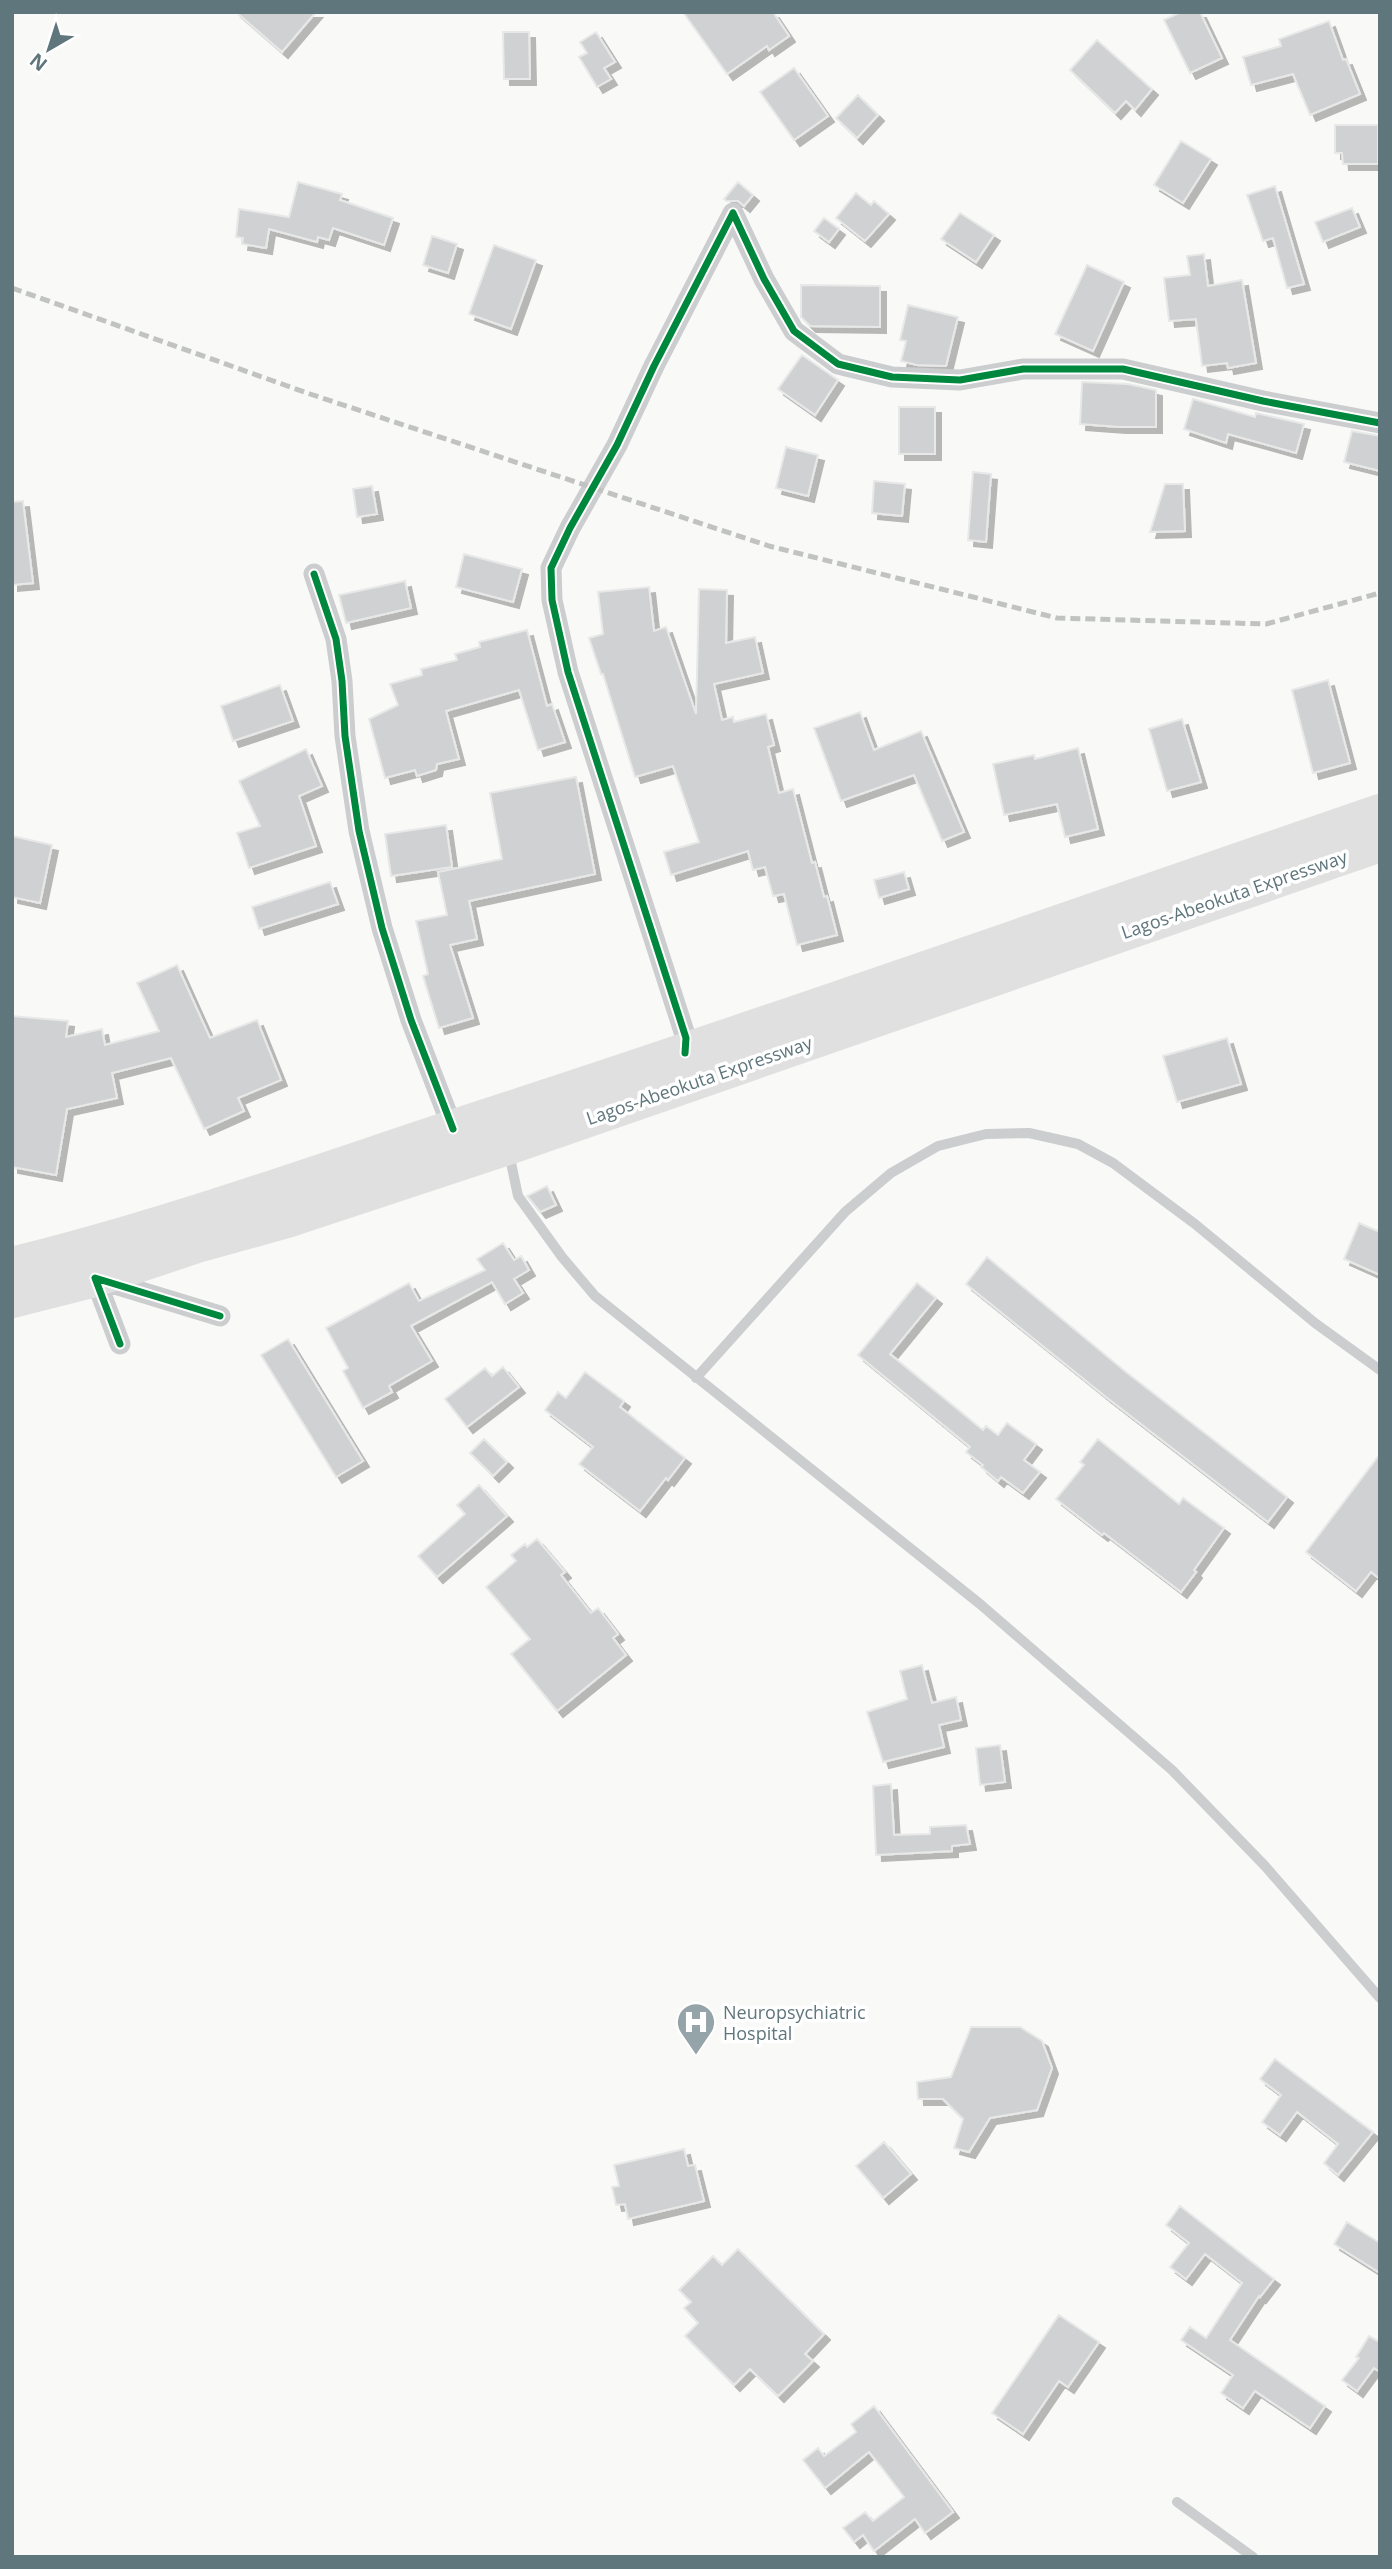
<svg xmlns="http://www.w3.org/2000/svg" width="1392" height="2569" font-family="'Open Sans',sans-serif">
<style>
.building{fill:#cfd1d2;stroke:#e8e8e8;stroke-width:2;filter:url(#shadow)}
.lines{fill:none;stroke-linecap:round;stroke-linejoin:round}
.lane{stroke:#cbcdce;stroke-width:10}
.street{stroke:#cbcdce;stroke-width:21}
.highway{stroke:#e0e0e1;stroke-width:38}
.rail{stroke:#c1c3c3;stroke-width:5;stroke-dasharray:10 5;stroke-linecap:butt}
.cycleway-casing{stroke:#fff;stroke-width:11}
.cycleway{stroke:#00873e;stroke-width:7}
.labels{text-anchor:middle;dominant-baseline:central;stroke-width:7;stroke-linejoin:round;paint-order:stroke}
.street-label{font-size:18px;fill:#5f767d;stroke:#fff}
.poi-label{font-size:18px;fill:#5f767d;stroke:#fff;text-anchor:start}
</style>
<defs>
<filter id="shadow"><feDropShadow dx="6" dy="6" stdDeviation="0" flood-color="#0004"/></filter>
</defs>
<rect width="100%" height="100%" fill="#f9f9f8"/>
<path class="building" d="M236,12H316L282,52Z
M683,12H773L789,36L769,50L767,46L727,74Z
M1181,12H1200L1222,58L1190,73L1164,20Z
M1329,21L1343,60L1346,59L1360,94L1310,115L1293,74L1251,85L1243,57L1281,46L1279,39Z
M503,32H529L530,79H504Z
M596,32L615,62L604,68L611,79L597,87L579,57L587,53L580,42Z
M1097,40L1152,89L1135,110L1126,101L1115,113L1070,70Z
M794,68L828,116L794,140L760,92Z
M858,95L878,115L857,138L836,118Z
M1335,125H1378V164H1343L1342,153H1335Z
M1181,141L1211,159L1183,203L1154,185Z
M298,182L342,194L340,200L393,218L384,245L333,228L329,240L318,237L317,242L269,229L266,248L242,244L243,238L236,237L239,209L289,217Z
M738,182L753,195L744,206L738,201H727L724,199Z
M1275,186L1304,284L1287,288L1273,238L1263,241L1247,195Z
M856,193L871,205L874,201L889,214L865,241L836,218Z
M1352,208L1360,227L1323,242L1315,222Z
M960,213L994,235L976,262L941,239Z
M824,218L839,229L829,242L814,231Z
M432,236L457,244L448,273L423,265Z
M494,245L536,260L511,329L469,314Z
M1204,254L1208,286L1242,280L1256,363L1228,368L1227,363L1202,366L1196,319L1169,321L1164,278L1190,275L1187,256Z
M1087,265L1124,282L1093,351L1055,334Z
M801,285L880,286V327L810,326L801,317Z
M908,305L958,317L946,366L917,365L901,361L906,341L900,340Z
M802,355L838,380L815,415L778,389Z
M1082,382L1128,384L1156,390V427H1120L1080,424Z
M1193,399L1255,417L1256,413L1304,424L1296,453L1228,434L1226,443L1184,429Z
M899,407H935V454H899Z
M1352,431L1380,436V471L1344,462Z
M786,447L818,455L808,496L776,488Z
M973,472L991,474L986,542L968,540Z
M874,481L905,484L902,516L872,513Z
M1165,484H1183L1185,531L1150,532Z
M372,486L377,514L357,517L353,489Z
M23,501L33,583L12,585V502Z
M464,554L522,569L513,602L456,587Z
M405,581L411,608L346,623L339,595Z
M649,587L654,631L666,627L696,714L699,589L727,590L726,643L755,637L763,673L714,684L722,720L733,717L734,722L766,714L774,745L768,747L779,793L793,789L812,863L815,862L824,897L827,896L837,935L797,945L784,894L773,896L765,867L753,870L748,851L671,875L664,852L699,842L673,766L635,777L603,674H601L589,638L603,634L598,592Z
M527,630L547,706L552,704L565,742L538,750L519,690L446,711L459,759L437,764L436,770L417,776L415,770L385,778L369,719L398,705L390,684L422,675L421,669L457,660L455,654L480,647L479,642Z
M1328,680L1350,763L1313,773L1292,690Z
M280,685L293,721L233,741L221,706Z
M860,712L874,750L921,731L964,832L942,841L914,775L841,801L814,728Z
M1182,719L1201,782L1167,791L1149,729Z
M1078,748L1098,829L1065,837L1057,804L1004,815L993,764L1034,755L1035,759Z
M306,749L322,786L299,796L316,846L249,868L237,833L260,826L239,781Z
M576,777L595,874L469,901L477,939L450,945L473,1018L439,1028L423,976L428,974L416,921L447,915L438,872L502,859L490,793Z
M446,825L452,867L391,876L385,834Z
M12,836L52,845L40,903L12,897Z
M904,872L909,889L879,898L874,880Z
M330,882L338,904L259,929L252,907Z
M177,965L210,1038L257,1020L281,1080L238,1098L244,1111L204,1129L171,1058L112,1073L117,1098L67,1109L56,1175L12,1167V1016L68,1021L66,1037L102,1029L105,1045L159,1031L137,983Z
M1227,1038L1241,1084L1177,1102L1163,1056Z
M547,1186L556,1205L540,1212L527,1196Z
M1359,1223L1380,1232V1275L1344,1259Z
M503,1243L514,1260L521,1256L529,1270L514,1279L523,1293L505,1304L492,1282L411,1326L432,1361L389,1386L392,1392L363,1408L343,1371L348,1368L326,1328L409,1283L419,1301L485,1270L477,1259Z
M987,1257L1126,1372L1287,1497L1268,1522L1106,1397L966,1284Z
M917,1283L936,1298L890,1354L983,1430L986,1426L998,1435L1007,1423L1036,1444L1024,1460L1040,1472L1023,1493L1001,1477L998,1481L981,1467L983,1465L966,1452L970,1447L858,1355Z
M288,1339L363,1461L336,1477L261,1355Z
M503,1367L519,1387L467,1427L445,1399L485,1368L492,1376Z
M585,1372L624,1401L620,1407L685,1458L668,1480L666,1478L640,1511L579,1464L593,1447L545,1410L558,1392L566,1398Z
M484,1439L507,1462L493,1476L470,1453Z
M1098,1439L1179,1504L1183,1498L1224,1528L1194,1570L1196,1572L1181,1592L1104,1533L1102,1535L1056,1499L1084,1465L1080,1462Z
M1380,1454V1579L1371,1572L1356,1591L1306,1552Z
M479,1485L507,1516L437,1577L418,1556L465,1514L457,1505Z
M537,1539L565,1572L561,1575L591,1613L598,1608L618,1634L613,1638L626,1655L557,1711L511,1654L530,1639L486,1587L516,1561L511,1555L525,1544L527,1547Z
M922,1665L932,1703L956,1697L961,1720L939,1725L944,1747L883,1762L867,1712L907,1699L900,1671Z
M1000,1745L1005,1782L980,1785L976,1748Z
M891,1784L894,1835L930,1834V1827L966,1825L970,1844L952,1846V1851L876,1855L873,1786Z
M971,2027H1020L1042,2041L1052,2068L1037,2110L990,2118L969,2152L954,2148L963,2119L943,2099H918L917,2082L951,2077Z
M1275,2059L1373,2132L1338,2175L1324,2163L1338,2144L1297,2112L1280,2135L1262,2122L1281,2095L1260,2079Z
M884,2142L911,2174L883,2198L856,2166Z
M684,2149L688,2166L695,2165L704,2201L628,2219L625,2204L616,2205L612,2187L619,2186L614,2165Z
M1180,2206L1274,2279L1260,2297L1259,2296L1230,2340L1325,2406L1310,2428L1255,2391L1243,2408L1221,2393L1233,2375L1181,2340L1190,2327L1206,2338L1242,2283L1205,2254L1186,2279L1170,2267L1189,2243L1166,2225Z
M1347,2222L1380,2243V2273L1334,2244Z
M738,2249L824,2334L805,2354L813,2361L778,2396L750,2369L734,2385L685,2336L698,2323L684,2308L691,2302L679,2290L713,2256L722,2265Z
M1059,2315L1099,2342L1068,2387L1059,2381L1023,2434L992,2413Z
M1369,2336L1380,2342V2372L1374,2368L1357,2391L1342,2380L1359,2358L1356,2357Z
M874,2406L953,2512L925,2533L915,2519L874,2551L863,2535L854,2542L843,2528L865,2512L873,2521L904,2497L882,2468L869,2452L825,2488L803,2460L818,2448L824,2456L856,2432L851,2424Z"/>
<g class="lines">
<path class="lane" d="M509,1153L518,1196L562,1257L595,1296L980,1604L1172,1770L1265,1866L1380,1998
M696,1378L845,1212L891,1173L938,1146L986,1134L1029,1133L1078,1144L1113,1163L1195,1224L1315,1323L1380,1370
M1177,2502L1253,2557"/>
<path class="street" d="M733,213L764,279L794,331L838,364L892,377L960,380L1023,369H1123L1263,401L1380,423
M314,574L336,639L342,681L345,736L359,831L382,928L411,1020L453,1129
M685,1053L686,1038L568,672L552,600L551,568L570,528L617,445L654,366L733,213
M120,1344L95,1278L220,1316"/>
<path class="highway" d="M12,1266C164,1229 313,1175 461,1126C769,1026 1074,918 1380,813
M12,1299L95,1278L197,1244L287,1219L508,1146L1380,843"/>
<path class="rail" d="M12,288L310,394L769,546L1057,618L1266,624L1380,593"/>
<g class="cycleway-casing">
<path id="cycleway" d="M733,213L764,279L794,331L838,364L892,377L960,380L1023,369H1123L1263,401L1380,423
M314,574L336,639L342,681L345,736L359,831L382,928L411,1020L453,1129
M685,1053L686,1038L568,672L552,600L551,568L570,528L617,445L654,366L733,213
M120,1344L95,1278L220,1316"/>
</g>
<use href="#cycleway" class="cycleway"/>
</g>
<defs>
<g id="hospital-pin" transform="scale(2.0125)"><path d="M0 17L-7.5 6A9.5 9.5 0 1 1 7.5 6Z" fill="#95a4a8" stroke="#fff"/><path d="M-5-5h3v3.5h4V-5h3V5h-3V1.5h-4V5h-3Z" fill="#fff"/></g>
</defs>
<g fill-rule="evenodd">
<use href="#hospital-pin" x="696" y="2022"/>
</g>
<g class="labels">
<g class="street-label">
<text transform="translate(1234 894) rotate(-19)">Lagos-Abeokuta Expressway</text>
<text transform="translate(699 1080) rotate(-19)">Lagos-Abeokuta Expressway</text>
</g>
<g class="poi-label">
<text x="723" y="2012">Neuropsychiatric<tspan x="723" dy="21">Hospital</tspan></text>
</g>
</g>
<rect width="1392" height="2569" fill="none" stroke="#5f767d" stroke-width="28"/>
<g transform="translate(49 49) rotate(219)" stroke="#ffffff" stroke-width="5" paint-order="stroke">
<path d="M0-5L12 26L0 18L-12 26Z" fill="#5f767d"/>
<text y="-10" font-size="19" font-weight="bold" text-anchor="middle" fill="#5f767d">N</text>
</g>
</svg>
